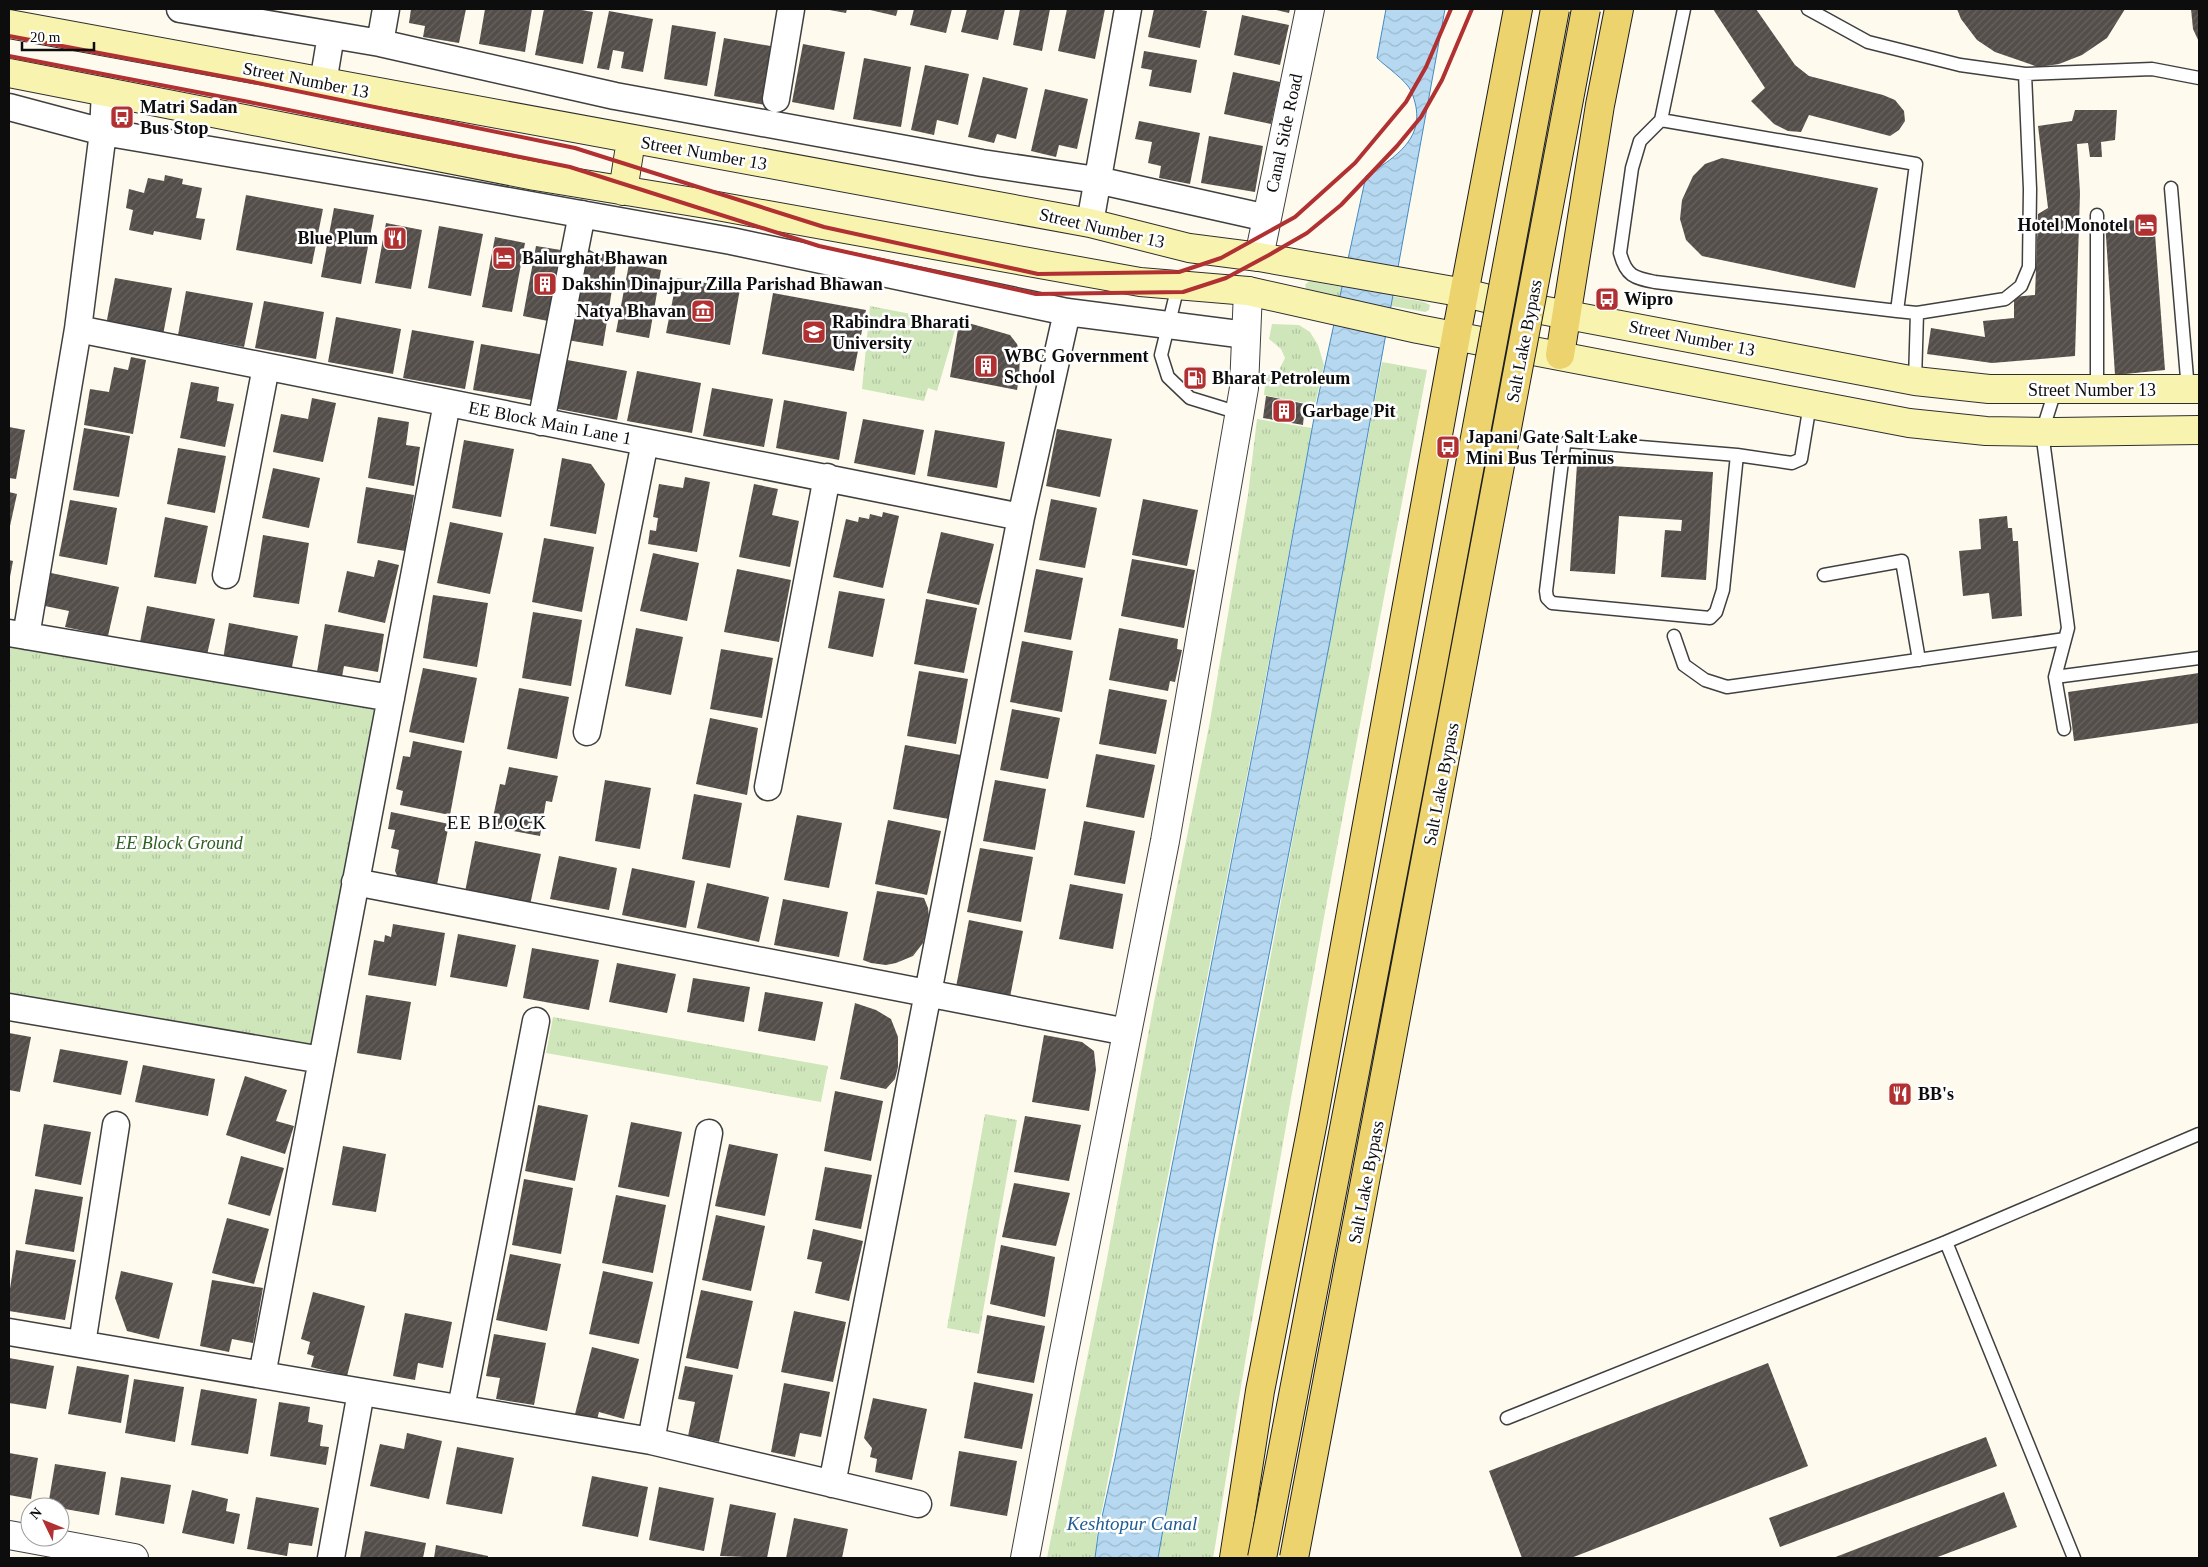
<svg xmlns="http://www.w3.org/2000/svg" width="2208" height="1567" font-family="'Times New Roman',serif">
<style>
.grass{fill:url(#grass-tufts)}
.water{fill:url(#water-waves);stroke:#438bc2}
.building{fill:url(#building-hatch)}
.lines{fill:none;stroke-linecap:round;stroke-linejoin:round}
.service-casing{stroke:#404040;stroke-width:15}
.minor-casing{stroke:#404040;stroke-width:29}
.tertiary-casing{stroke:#404040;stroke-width:30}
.secondary-casing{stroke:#2f2f2f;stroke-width:30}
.primary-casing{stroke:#1e1e1e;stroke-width:30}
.service{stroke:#fff;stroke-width:12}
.minor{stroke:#fff;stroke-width:26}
.tertiary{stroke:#fff;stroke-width:28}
.secondary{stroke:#f8f3ae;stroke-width:28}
.primary{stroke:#edd36e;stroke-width:28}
.rail{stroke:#b13031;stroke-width:4}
.primary-bridge-casing{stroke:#1e1e1e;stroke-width:30;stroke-linecap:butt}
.primary-bridge{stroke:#edd36e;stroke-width:28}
.labels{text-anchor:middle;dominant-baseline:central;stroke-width:5;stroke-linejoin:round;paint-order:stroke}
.street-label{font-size:18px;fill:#0d0d0d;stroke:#fff}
.poi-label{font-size:18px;font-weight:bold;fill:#0d0d0d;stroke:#fff;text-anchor:start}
.park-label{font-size:18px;font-style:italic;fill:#2d5f22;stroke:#fff}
.neighbourhood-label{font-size:19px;letter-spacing:1px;fill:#0d0d0d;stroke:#fff}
.water-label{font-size:19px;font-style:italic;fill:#205d94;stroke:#fff}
</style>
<defs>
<pattern id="grass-tufts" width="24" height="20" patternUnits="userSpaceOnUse" patternTransform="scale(1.25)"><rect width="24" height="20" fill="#cfe5ba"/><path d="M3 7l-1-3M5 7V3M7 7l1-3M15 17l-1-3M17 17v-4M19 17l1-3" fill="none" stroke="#b1c39f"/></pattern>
<pattern id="water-waves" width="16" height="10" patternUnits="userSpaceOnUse" patternTransform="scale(1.25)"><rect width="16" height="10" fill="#b6d9f1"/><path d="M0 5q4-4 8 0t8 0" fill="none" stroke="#9bb9cd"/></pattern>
<pattern id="building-hatch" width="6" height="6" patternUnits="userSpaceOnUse" patternTransform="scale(1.25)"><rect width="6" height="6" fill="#544e4a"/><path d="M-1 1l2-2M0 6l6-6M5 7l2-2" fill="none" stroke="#686360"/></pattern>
</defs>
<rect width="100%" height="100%" fill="#fefbee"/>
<path class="grass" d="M1309,281L1424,302L1430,305L1429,310L1425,312L1307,291L1305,285Z
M870,306L957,323L937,391L928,388L924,401L862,389Z
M1272,324L1299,325L1310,332L1318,345L1324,365L1315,405L1264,395L1266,376L1279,370L1285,358L1281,349L1269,339Z
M1382,362L1427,370C1353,762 1277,1153 1215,1547L1213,1558H1158Z
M1257,419L1312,428L1257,725L1097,1535L1095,1558H1047L1106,1264L1155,997L1210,721L1248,495Z
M9,641L380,703L312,1050L9,999Z
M553,1017L828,1066L821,1102L546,1053Z
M985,1114L1017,1120L979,1334L947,1328Z"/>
<path class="water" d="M1386,9H1445L1331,636L1214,1238L1158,1558H1095L1098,1535L1115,1458L1260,715L1316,407L1366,176C1399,155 1430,135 1411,91C1407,81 1385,66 1377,58Z"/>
<path class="building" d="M411,9H466L459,43L423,37L425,26L409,23Z
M485,9H532L525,52L479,44Z
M544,9H576L593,12L583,64L535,55Z
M824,9H847L846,13Z
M866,9H898L896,16Z
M914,9H952L946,33L910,25Z
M967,9H1005L998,40L961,32Z
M1020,9H1050L1042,51L1013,45Z
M1067,9H1105L1095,59L1058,51Z
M1154,9H1195L1207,11L1200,48L1148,37Z
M1272,9H1290L1289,13Z
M1713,9H1756L1795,65L1809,76L1883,95L1895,100L1904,111L1905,121L1899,130L1890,136L1809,115L1801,132L1788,131L1774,124L1751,101L1765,88Z
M1957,9H2125L2107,38L2082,55L2059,64L2038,67L1995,52L1977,40L1961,19Z
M2191,9H2199V42L2193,29Z
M609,11L653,19L643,72L621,68L624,52L613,50L609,70L597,68Z
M1242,15L1289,25L1280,65L1234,55Z
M672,25L716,32L707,86L664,79Z
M724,38L776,47L765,105L714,96Z
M803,44L845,52L834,110L792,102Z
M1144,51L1197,60L1191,93L1149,86L1152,70L1141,68Z
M864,58L911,67L901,127L853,119Z
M925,65L969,74L958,125L937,120L934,135L911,130Z
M1233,72L1280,82L1271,124L1224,114Z
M983,77L1028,88L1016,139L997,134L994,143L968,137Z
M1045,89L1088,99L1077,149L1059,145L1056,157L1031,151Z
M2075,110H2117L2115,140L2101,142L2102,157H2090L2088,143L2077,144L2080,193L2075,356L1992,363L1927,354L1931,328L1985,337L1983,321L2014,318V297L2035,295L2038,214L2048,208L2038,126L2072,121Z
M1139,121L1200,133L1190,184L1159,178L1161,166L1148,163L1152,142L1135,139Z
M1209,136L1263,146L1255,192L1201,183Z
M1722,158L1878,188L1855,288L1702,256L1686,240L1680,219L1682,200L1693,176L1705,164Z
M165,175L183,179L182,184L202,188L196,218L205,219L201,240L154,231L153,235L129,230L133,210L126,208L129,189L144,193L148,178L164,181Z
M246,195L323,209L312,264L236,250Z
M334,208L374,215L361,284L321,277Z
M2154,220L2165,370L2115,375L2105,221Z
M386,223L422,230L411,289L375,283Z
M439,226L483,234L471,296L428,288Z
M495,237L525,243L512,312L482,307Z
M536,246L567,251L553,322L523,316Z
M588,249L600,256L607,251L611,257L617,258L603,346L567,340Z
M629,264L661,270L649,338L616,332Z
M115,278L172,288L163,335L106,325Z
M677,278L740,289L730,345L666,333Z
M186,291L253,303L244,347L178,335Z
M773,293L866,310L854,371L762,354Z
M264,301L324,312L316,359L255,348Z
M336,317L401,329L393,374L328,362Z
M959,323L972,324L1010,335L1017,344L1020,354L1019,378L1017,390L950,377Z
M412,330L474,341L465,389L403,378Z
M481,344L545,355L537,401L473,390Z
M131,357L146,360L133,434L84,425L90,389L109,392L114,367L128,370Z
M562,359L627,371L617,420L553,408Z
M637,371L701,383L692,433L627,421Z
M191,382L219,387L217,401L234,404L225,447L180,438Z
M712,388L773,399L764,447L703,436Z
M1266,396L1305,404L1303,425L1263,418Z
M312,398L336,403L323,462L273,452L281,414L308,419Z
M784,400L847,412L839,460L776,448Z
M378,417L409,422L406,445L420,447L414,486L368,478Z
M863,419L924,430L915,475L854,463Z
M9,427L25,430L16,479L9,478Z
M84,428L130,436L119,497L73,490Z
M1057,429L1112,439L1100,497L1046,486Z
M935,430L1005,442L997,488L927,476Z
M464,440L514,449L501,517L452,508Z
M178,448L226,456L215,513L167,504Z
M562,458L591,464L605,484L596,534L550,526Z
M1577,464L1713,472L1706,580L1661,577L1665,530L1681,531L1682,520L1619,516L1615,574L1570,571Z
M273,468L320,478L309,528L262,518Z
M685,477L710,482L697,552L648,544L650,530L656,531L658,518L653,517L659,484L683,488Z
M754,484L778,489L772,515L799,521L790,567L739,557Z
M366,487L414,495L405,551L357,543Z
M9,492L17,494L10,526H9Z
M1051,499L1097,508L1085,568L1039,560Z
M1143,499L1198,510L1187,566L1132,555Z
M70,500L117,508L107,565L59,556Z
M883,512L899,516L883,588L833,577L846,519L858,522L859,517L869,519L870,514L882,517Z
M2007,516L2008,528H2012L2013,541H2018L2022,616L1992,619L1989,593L1963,596L1959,551L1981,549L1979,519Z
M165,517L208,526L196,584L154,577Z
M450,522L503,533L490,594L437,583Z
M941,532L994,544L979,605L927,593Z
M263,535L309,543L299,604L253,597Z
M544,538L594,547L582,612L532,602Z
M653,553L699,563L687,621L640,611Z
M1132,559L1195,570L1184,628L1121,616Z
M9,560L13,561L10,577H9Z
M378,560L399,565L385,623L338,612L347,571L374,577Z
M737,569L791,580L779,642L724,632Z
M1036,569L1083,578L1071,640L1024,632Z
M51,573L119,587L108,636L65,627L69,611L45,606Z
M839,591L885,599L873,657L828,648Z
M433,595L488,603L477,667L423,658Z
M926,599L977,608L964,673L914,664Z
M147,606L215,619L207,655L140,642Z
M533,612L582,620L571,686L522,678Z
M229,623L298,636L290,677L222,665Z
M325,624L384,634L378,672L344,666L341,682L316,678Z
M636,628L683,637L671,695L625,686Z
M1119,628L1178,639L1177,649L1182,650L1175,682L1170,681L1168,691L1109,680Z
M1022,641L1073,651L1062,712L1010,702Z
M721,649L773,658L762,718L710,709Z
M423,668L477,678L464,743L409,732Z
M919,671L968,679L956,744L907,736Z
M2199,673V723L2074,741L2068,692Z
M519,688L569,697L557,759L507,749Z
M1109,689L1167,700L1156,754L1099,744Z
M1012,709L1060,718L1048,779L1000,770Z
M710,718L758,728L747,795L696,784Z
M413,741L462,751L450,815L400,805L403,791L396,789L403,756L410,757Z
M905,745L961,755L949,819L893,809Z
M1096,754L1155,765L1144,818L1086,807Z
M509,767L558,776L552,802L546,801L540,836L491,827L500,784L505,785Z
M605,780L651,788L640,849L595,841Z
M995,780L1046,789L1035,850L983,841Z
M694,794L742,803L730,868L682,859Z
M391,812L449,824L435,895L401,884L395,871L399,850L391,848L395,830L388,829Z
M797,815L842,823L829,888L784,880Z
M888,820L941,831L927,895L875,884Z
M1084,821L1135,831L1125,884L1074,875Z
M475,841L541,854L530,905L465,892Z
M980,848L1033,857L1021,922L967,912Z
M559,856L617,868L609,910L550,899Z
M632,868L695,881L686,928L622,915Z
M707,883L769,897L759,942L697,928Z
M1070,884L1123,894L1113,949L1059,939Z
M877,891L924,898L928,908L929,917L923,943L913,956L896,963L886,965L871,963L863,960Z
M783,899L848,912L839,957L774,945Z
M969,920L1023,931L1010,997L956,987Z
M393,924L445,933L436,986L368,975L374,940L384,942L385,935L391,937Z
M458,934L516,945L507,987L450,977Z
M532,948L599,960L589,1010L523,998Z
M617,963L676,974L667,1013L609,1002Z
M693,978L750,987L744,1022L687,1012Z
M765,992L823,1002L815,1041L758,1031Z
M366,995L411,1002L401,1060L357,1053Z
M855,1003L876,1010L891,1019L898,1037V1067L895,1079L886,1089L840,1079Z
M9,1033L31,1037L20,1092L9,1090Z
M1044,1035L1082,1042L1094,1051L1096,1070L1089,1111L1032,1102Z
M60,1049L128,1061L121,1095L53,1082Z
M143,1065L215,1079L208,1116L135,1102Z
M245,1076L287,1090L276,1121L294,1126L285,1154L226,1135Z
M835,1091L883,1101L871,1161L824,1151Z
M538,1105L588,1115L575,1181L525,1171Z
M1025,1116L1081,1125L1069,1181L1014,1172Z
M631,1122L682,1132L669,1197L618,1187Z
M44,1124L91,1132L81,1185L35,1176Z
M729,1144L778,1154L765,1216L715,1206Z
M343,1146L386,1154L376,1212L332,1205Z
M241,1156L284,1168L270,1216L228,1204Z
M825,1167L872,1175L861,1229L815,1220Z
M524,1179L573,1188L561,1254L512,1245Z
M1014,1183L1070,1193L1056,1246L1002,1237Z
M35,1189L83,1197L74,1252L25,1244Z
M616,1195L666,1205L653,1273L602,1263Z
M716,1215L765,1226L751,1291L702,1280Z
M227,1218L269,1229L254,1284L212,1273Z
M813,1229L863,1241L849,1301L815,1293L822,1262L807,1259Z
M1001,1245L1055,1257L1045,1317L990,1304Z
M16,1250L76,1260L65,1320L9,1311V1295Z
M510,1254L561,1264L547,1331L496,1320Z
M121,1271L173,1283L159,1339L127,1331L115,1298Z
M603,1271L653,1282L639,1344L589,1334Z
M212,1280L263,1288L253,1343L232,1339L229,1352L200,1346Z
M701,1290L753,1301L738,1369L686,1358Z
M313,1292L365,1306L347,1376L311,1367L314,1356L307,1354L310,1342L301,1339Z
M794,1311L846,1322L833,1382L781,1372Z
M405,1313L452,1322L443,1368L418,1363L415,1380L393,1376Z
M987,1315L1045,1326L1034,1383L977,1373Z
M494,1334L546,1343L534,1405L496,1399L500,1378L486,1376Z
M592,1347L639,1359L624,1419L599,1412L596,1423L574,1418Z
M9,1358L54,1366L46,1409L9,1403Z
M1768,1363L1808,1466L1571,1558H1522L1489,1471Z
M77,1366L129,1375L121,1423L68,1414Z
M685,1366L733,1375L719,1442L688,1436L695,1402L678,1399Z
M134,1379L184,1387L175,1442L125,1433Z
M974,1382L1033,1394L1022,1449L964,1438Z
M784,1383L830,1392L821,1437L800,1433L795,1457L771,1452Z
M201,1389L257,1399L248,1454L191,1445Z
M873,1398L927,1409L912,1480L875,1472L877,1459L870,1457L872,1448L864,1438Z
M279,1402L310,1407L308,1422L323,1425L320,1446L329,1447L326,1465L270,1456Z
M407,1433L442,1441L429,1499L370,1486L380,1444L404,1449Z
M1986,1437L1997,1466L1780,1547L1769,1518Z
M457,1447L514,1458L502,1514L446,1504Z
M959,1451L1017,1461L1007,1516L950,1506Z
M9,1453L38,1458L31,1499L9,1495Z
M55,1464L106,1472L99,1515L48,1506Z
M592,1476L648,1487L638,1537L582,1526Z
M121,1477L171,1485L164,1524L115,1515Z
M659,1487L714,1498L704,1551L649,1540Z
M192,1490L228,1499L226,1511L240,1514L234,1544L182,1533Z
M2004,1492L2017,1527L1935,1558H1833Z
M256,1497L319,1508L312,1546L289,1543L287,1556L247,1549Z
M730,1504L776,1513L767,1558L720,1556Z
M794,1518L848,1529L842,1558H786Z
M365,1531L426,1543L423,1558H360Z
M436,1545L488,1556V1558H434Z"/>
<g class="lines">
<g class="service-casing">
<path id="service" d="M1684,9L1661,120L1640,141L1632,168L1620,253C1626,276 1634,278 1655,282L1897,311
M1808,9L1868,42L1960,65L2025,74L2152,69L2199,78
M1661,120L1916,164L1897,311L1917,313
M2171,188L2188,390
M1178,286L1161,355L1168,377L1190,398L1239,413
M1915,381L1917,313L2005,299L2021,286L2029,267L2030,189L2025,74
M2097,390V215
M2055,391L2042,432L2068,628L2055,677L2064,729
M1737,455L1723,590L1716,612L1710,618L1552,603L1547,598L1546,591L1564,445L1568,441L1737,455L1792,463L1801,459L1810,404
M1824,575L1902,561L1919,660
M1674,636L1684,665L1705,680L1727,687L2065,639
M2055,677L2199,658
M1946,1242L2074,1558
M1507,1418L1946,1242L2199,1134"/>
</g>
<g class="minor-casing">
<path id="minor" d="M180,9L380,43L615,96L982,163L1097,180L1267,218
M380,43L386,9
M323,83L331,35
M776,99L791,9
M9,107L103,132L430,187L731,241L1067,312L1246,335
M1090,223L1128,9
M78,329L1021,517
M541,422L582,214
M226,575L266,367
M9,633L391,698
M26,636L78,329L103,132L105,91
M587,732L645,442
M768,787L827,477
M355,882L1127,1032
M9,1007L322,1060
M9,1332L651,1441L918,1504
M82,1344L116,1125
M262,1375L447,403
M461,1408L536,1021
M651,1441L709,1133
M832,1484L1021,517L1067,312
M331,1558L361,1392"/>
</g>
<g class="tertiary-casing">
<path id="tertiary" d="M1259,257L1310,9
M9,1535L134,1558
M1025,1558L1061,1367L1165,841L1244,388L1248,291"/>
</g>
<g class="secondary-casing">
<path id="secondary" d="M9,24L1090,223L1189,248L1259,257L1465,293L1510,304L1915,381L1989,389H2199
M9,73L535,176L706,204L1140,282L1248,291L1418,329L1909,423L1986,431L2055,432L2199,430
M623,191L631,140"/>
</g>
<g class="primary-casing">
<path id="primary" d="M1560,355L1600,105L1619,9
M1234,1558L1260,1391L1313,1121L1456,336L1518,9"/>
</g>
<use href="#service" class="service"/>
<use href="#minor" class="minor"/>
<use href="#tertiary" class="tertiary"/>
<use href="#secondary" class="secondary"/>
<use href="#primary" class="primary"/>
<path class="rail" d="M9,36L253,82L575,148L824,227L1038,274L1179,272L1221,258L1295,217L1355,163L1406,102L1426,67L1451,9
M9,56L249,102L570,167L819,246L1036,294L1183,292L1226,278L1269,255L1307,233L1341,205L1397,146L1421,117L1442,80L1472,9"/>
<g class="primary-bridge-casing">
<path id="primary-bridge" d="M1262,1558L1430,679L1555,9
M1294,1558L1586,9"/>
</g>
<use href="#primary-bridge" class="primary-bridge"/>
</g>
<defs>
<g id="bus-square" transform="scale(1.25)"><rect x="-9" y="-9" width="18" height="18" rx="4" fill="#b13031" stroke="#fff"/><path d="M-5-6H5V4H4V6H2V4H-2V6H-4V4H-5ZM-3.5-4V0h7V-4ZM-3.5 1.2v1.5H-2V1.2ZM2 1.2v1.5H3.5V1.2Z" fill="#fff"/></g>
<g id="hotel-square" transform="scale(1.25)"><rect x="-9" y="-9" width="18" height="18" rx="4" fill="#b13031" stroke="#fff"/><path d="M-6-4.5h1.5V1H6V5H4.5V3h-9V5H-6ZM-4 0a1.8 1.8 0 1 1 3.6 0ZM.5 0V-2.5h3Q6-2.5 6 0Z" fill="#fff"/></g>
<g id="restaurant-square" transform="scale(1.25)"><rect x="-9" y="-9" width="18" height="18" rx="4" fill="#b13031" stroke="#fff"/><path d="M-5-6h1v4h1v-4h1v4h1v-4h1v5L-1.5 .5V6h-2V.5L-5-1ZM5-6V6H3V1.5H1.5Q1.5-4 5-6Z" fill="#fff"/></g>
<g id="building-square" transform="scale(1.25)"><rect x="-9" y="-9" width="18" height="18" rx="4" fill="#b13031" stroke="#fff"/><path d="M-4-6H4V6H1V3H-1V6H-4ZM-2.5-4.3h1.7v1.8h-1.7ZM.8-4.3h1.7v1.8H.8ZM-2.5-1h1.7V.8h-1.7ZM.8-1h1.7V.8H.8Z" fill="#fff"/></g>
<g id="museum-square" transform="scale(1.25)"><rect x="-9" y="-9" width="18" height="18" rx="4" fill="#b13031" stroke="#fff"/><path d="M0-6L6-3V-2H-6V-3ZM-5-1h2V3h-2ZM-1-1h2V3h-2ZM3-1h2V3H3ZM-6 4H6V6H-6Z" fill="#fff"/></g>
<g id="university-square" transform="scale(1.25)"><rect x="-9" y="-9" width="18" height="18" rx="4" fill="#b13031" stroke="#fff"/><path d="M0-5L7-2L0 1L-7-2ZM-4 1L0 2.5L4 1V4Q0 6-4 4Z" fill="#fff"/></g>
<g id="fuel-square" transform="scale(1.25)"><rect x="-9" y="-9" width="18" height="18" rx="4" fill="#b13031" stroke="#fff"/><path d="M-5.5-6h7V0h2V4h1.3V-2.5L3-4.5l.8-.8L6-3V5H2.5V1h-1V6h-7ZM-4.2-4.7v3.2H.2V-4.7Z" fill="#fff"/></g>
</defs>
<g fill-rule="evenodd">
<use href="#bus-square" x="122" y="117"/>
<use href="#hotel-square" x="2146" y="225"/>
<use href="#restaurant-square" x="395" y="238"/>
<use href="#hotel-square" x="504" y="258"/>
<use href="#building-square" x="545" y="284"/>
<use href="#bus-square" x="1607" y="299"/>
<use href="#museum-square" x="703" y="311"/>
<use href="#university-square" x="814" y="332"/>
<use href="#building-square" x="986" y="366"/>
<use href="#fuel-square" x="1195" y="378"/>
<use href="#building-square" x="1284" y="411"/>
<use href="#bus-square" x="1448" y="447"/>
<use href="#restaurant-square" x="1900" y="1094"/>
</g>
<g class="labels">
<g class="street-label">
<text transform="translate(306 80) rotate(11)">Street Number 13</text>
<text transform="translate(1284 133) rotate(-78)">Canal Side Road</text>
<text transform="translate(704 153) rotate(10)">Street Number 13</text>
<text transform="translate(1102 228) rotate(13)">Street Number 13</text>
<text transform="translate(1692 338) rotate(11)">Street Number 13</text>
<text transform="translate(1524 341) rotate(-79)">Salt Lake Bypass</text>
<text x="2092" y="390">Street Number 13</text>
<text transform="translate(550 423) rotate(11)">EE Block Main Lane 1</text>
<text transform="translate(1441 784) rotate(-79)">Salt Lake Bypass</text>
<text transform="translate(1366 1182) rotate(-79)">Salt Lake Bypass</text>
</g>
<g class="poi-label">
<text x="140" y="107">Matri Sadan<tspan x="140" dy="21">Bus Stop</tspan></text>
<text x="2128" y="225" text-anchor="end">Hotel Monotel</text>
<text x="378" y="238" text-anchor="end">Blue Plum</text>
<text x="522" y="258">Balurghat Bhawan</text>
<text x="562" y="284">Dakshin Dinajpur Zilla Parishad Bhawan</text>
<text x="1624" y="299">Wipro</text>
<text x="686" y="311" text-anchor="end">Natya Bhavan</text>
<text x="832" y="322">Rabindra Bharati<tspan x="832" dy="21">University</tspan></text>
<text x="1004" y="356">WBC Government<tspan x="1004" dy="21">School</tspan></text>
<text x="1212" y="378">Bharat Petroleum</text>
<text x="1302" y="411">Garbage Pit</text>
<text x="1466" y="437">Japani Gate Salt Lake<tspan x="1466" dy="21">Mini Bus Terminus</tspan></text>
<text x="1918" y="1094">BB's</text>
</g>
<g class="park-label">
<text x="179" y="843">EE Block Ground</text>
</g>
<g class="neighbourhood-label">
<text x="497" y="822">EE BLOCK</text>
</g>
<g class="water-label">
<text x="1132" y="1523">Keshtopur Canal</text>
</g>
</g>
<rect width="2208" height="1567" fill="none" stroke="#0d0d0d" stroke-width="20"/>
<g transform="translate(45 1522) rotate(313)"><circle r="24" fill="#ffffff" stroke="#9e9e9e"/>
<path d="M0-4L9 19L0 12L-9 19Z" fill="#b13031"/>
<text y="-8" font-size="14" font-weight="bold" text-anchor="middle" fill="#0d0d0d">N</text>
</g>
<path d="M22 42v8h72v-8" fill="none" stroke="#0d0d0d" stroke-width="2.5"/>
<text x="30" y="42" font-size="15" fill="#0d0d0d" stroke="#ffffff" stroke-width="4" paint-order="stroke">20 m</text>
</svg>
